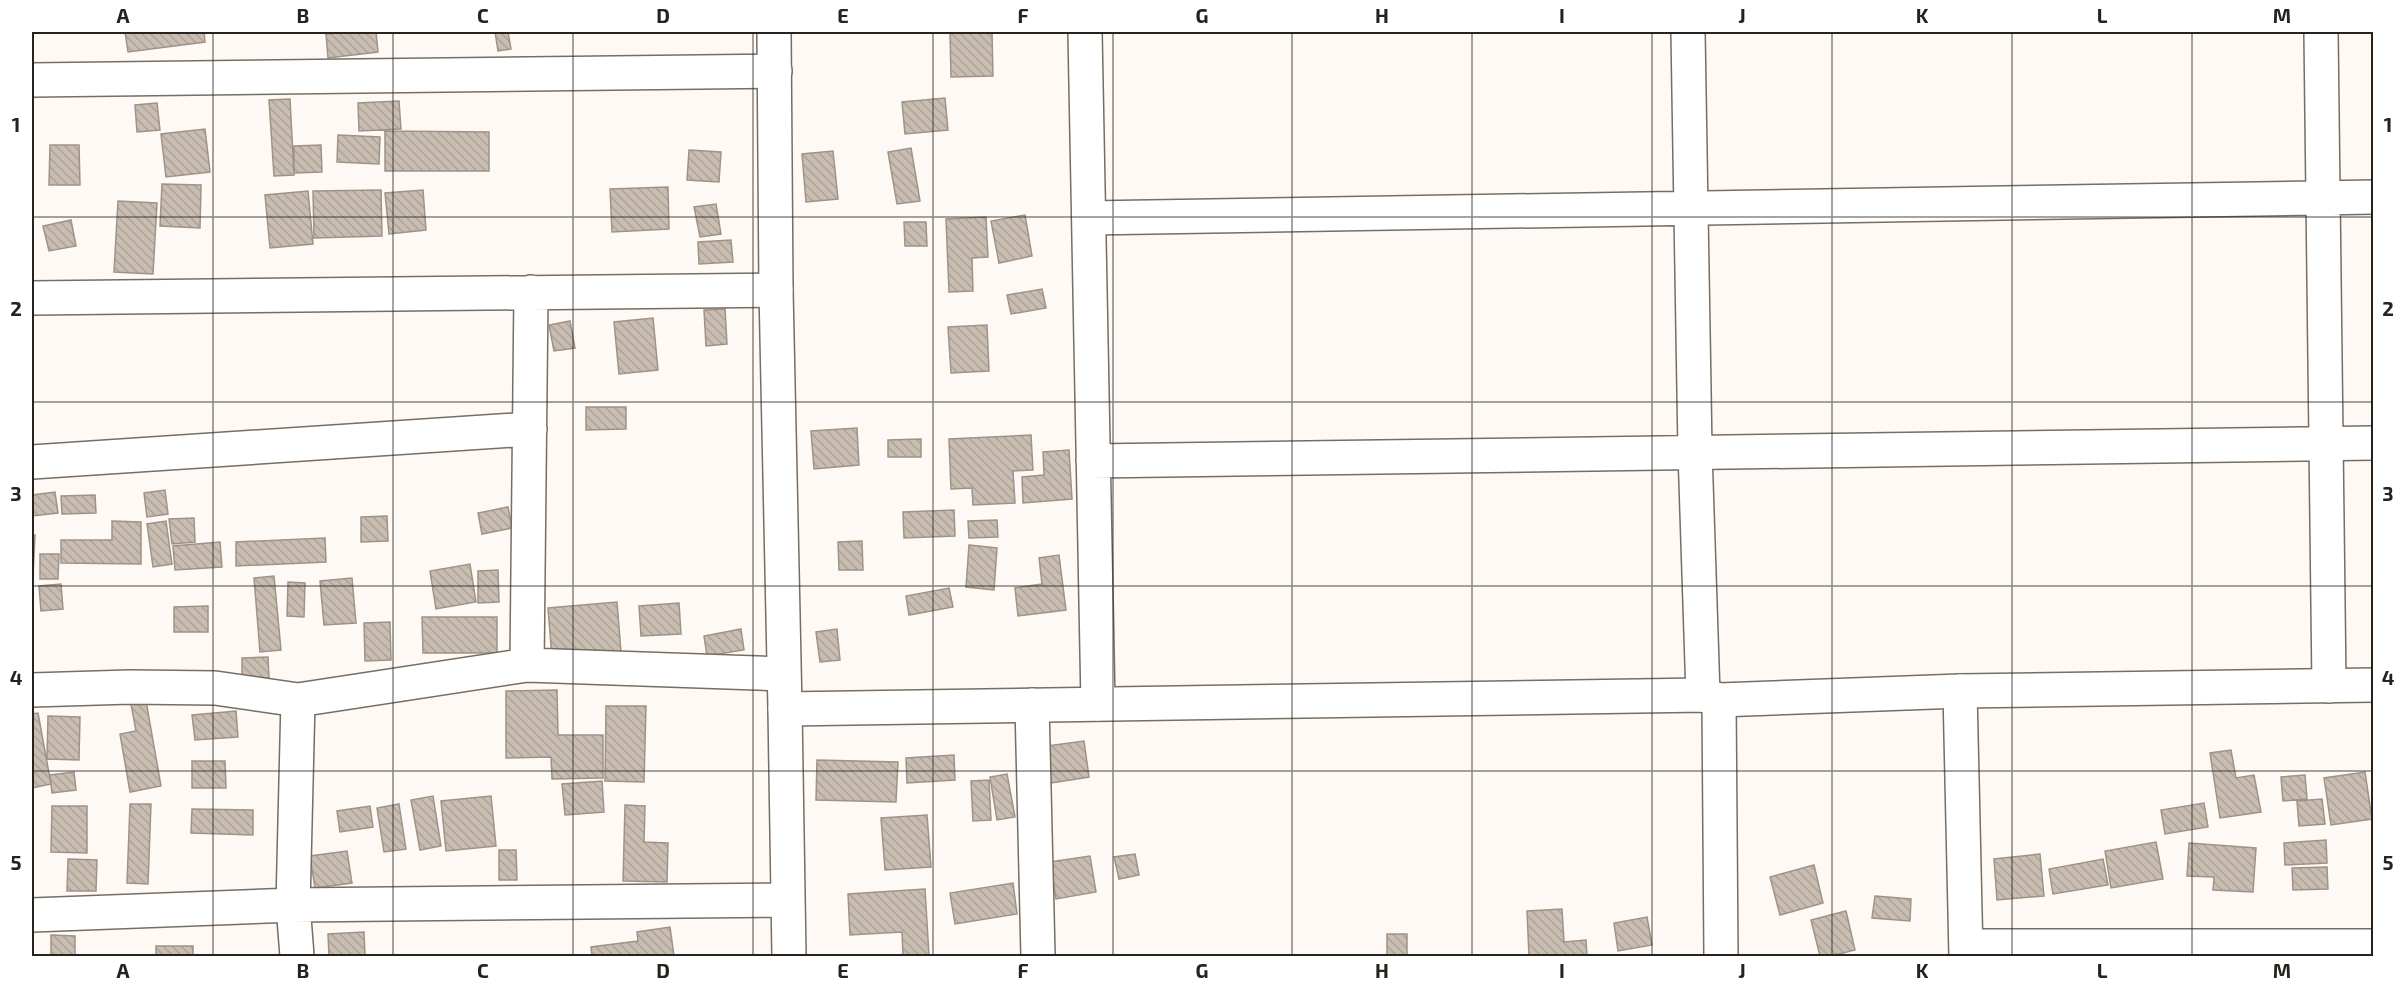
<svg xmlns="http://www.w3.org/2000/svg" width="2405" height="988" font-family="'Exo 2',sans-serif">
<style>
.building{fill:url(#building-back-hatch);stroke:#9f9388;stroke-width:1.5}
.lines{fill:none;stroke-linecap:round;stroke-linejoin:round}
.street-casing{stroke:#776d62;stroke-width:36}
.secondary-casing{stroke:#776d62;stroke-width:36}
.street{stroke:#fff;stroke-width:33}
.secondary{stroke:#fff;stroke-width:33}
.grid{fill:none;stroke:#26221d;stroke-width:1.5;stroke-opacity:0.55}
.neatline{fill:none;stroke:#26221d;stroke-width:2}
.grid-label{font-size:20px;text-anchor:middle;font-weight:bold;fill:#26221d}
</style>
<defs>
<pattern id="building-back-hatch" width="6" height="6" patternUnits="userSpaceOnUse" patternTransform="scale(1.5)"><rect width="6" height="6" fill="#c9bdb1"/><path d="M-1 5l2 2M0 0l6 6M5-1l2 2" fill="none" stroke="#aca298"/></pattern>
</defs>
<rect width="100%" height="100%" fill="#fef9f4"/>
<path class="building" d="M125,32H204L205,42L128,52Z
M349,32H376L378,52L328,58L326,34Z
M495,32H508L511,49L498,51Z
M950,32H992L993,76L951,77Z
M945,98L948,130L905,134L902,102Z
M290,99L294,175L274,176L269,100Z
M399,101L401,129L359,131L358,103Z
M157,103L160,130L137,132L135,105Z
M205,129L210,172L166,177L161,134Z
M385,131L489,132V171H385Z
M338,135L380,137L379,164L337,162Z
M50,145H79L80,185H49Z
M321,145L322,172L294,173V146Z
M911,148L920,201L897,204L888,152Z
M689,150L721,152L719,182L687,180Z
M833,151L838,199L806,202L802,154Z
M162,184L201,185L200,228L160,226Z
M668,187L669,229L612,232L610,189Z
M381,190L382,236L314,238L313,191Z
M423,190L426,230L389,234L385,193Z
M308,191L313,244L270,248L265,195Z
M118,201L157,203L153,274L114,272Z
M716,204L721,234L700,237L694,207Z
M1025,215L1032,256L999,263L991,221Z
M986,217L988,257L972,258L973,291L949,292L946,219Z
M71,220L76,246L49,251L43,226Z
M904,222H926L927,246H905Z
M731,240L733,262L699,264L698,242Z
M1042,289L1046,308L1011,314L1007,295Z
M725,309L727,344L706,346L704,310Z
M653,318L658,370L619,374L614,322Z
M570,321L575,348L554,351L549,325Z
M987,325L989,371L951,373L948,327Z
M586,407H626V429L586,430Z
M857,428L859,465L814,469L811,431Z
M1031,435L1033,470L1013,471L1015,503L973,505L972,488L951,489L949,439Z
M921,439V457H888V440Z
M1069,450L1072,499L1023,503L1022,477L1044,475L1043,452Z
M165,490L168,514L147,517L144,493Z
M55,492L58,513L32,516V495Z
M95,495L96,513L62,514L61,496Z
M508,507L512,528L482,534L478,513Z
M954,510L955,536L904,538L903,512Z
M387,516L388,541L361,542V517Z
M194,518L195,542L172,544L169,519Z
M997,520L998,537L969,538L968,521Z
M112,521L141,522V564L61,563V540H112Z
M166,521L172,564L153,567L147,524Z
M32,535H35L33,577H32Z
M325,538L326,562L236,566V542Z
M862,541L863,570H839L838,542Z
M220,542L222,567L175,570L173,546Z
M969,545L997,548L994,590L966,587Z
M40,554H59L58,579H40Z
M1059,555L1066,610L1018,616L1015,588L1042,584L1039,558Z
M470,564L476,602L436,609L430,571Z
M498,570L499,602L478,603V571Z
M274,576L281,650L260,652L254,578Z
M352,578L356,623L324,625L320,581Z
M288,582L305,583L304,617L287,616Z
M61,584L63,609L41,611L39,586Z
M949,588L953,607L909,615L906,596Z
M617,602L621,652L552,658L548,608Z
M679,603L681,634L641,636L639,606Z
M208,606V632H174V607Z
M422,617H497V653H423Z
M390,622L391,660L365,661L364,623Z
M741,629L744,650L707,656L704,636Z
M837,629L840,660L820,662L816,632Z
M268,657L269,678H242V658Z
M557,690L558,735H603V778L552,779L551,757L506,758V691Z
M146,701L161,786L130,792L120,734L136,731L131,704Z
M606,706H646L644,782L605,781Z
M236,711L238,737L195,740L192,715Z
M38,713L51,784L32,788V714Z
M48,716L80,717L79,760L47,759Z
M1084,741L1089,777L1045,784L1040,747Z
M2231,750L2236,778L2254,775L2261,812L2220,818L2210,753Z
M954,755L955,780L907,783L906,758Z
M817,760L898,762L896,802L816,800Z
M192,761H225L226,788H192Z
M74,772L76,790L52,793L50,775Z
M2365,772L2372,819L2331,825L2324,778Z
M1007,774L1015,817L997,820L990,777Z
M2305,775L2307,799L2283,801L2281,777Z
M989,780L991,820L973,821L971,781Z
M602,781L604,812L565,815L562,784Z
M433,796L441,846L420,850L411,800Z
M491,796L496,846L446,851L441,801Z
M2322,799L2325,824L2299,826L2297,801Z
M2204,803L2208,827L2165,834L2161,810Z
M130,804H151L148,884L127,883Z
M399,804L406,849L384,852L377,808Z
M625,805L645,806L644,842L668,843L667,882L623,881Z
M52,806H87V853L51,852Z
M370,806L373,827L340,832L337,811Z
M192,809L253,810V835L191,833Z
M927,815L931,867L885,870L881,818Z
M2326,840L2327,863L2285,865L2284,843Z
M2156,842L2163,879L2111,888L2105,851Z
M2189,843L2256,848L2253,892L2213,890L2214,877L2187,876Z
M499,850H516L517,880H499Z
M347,851L352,883L315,888L310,856Z
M1135,854L1139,875L1119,879L1114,857Z
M2040,854L2044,896L1997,900L1994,859Z
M1090,856L1096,892L1056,899L1050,862Z
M68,859L97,860L96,891H67Z
M2103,859L2108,885L2053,894L2049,869Z
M1814,865L1823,903L1780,915L1770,877Z
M2327,867L2328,889L2293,890L2292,868Z
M1013,883L1017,914L955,924L950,893Z
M925,889L929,956H903L902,932L850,935L848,894Z
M1875,896L1911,899L1910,921L1872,918Z
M1562,909L1564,942L1586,940L1587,956H1529L1527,911Z
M1846,911L1855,950L1831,956H1820L1811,920Z
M1647,917L1652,945L1618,951L1614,923Z
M670,927L674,956H592L591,947L638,941L637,932Z
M364,932L365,956H329L328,934Z
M1387,934H1407V956H1387Z
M51,935L75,936V956H51Z
M156,946H193V956H156Z"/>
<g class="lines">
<g class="street-casing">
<path id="street" d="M1085,32L1098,704
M1688,32L1695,451L1703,695
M2321,32L2329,686
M32,80L775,71
M1089,218L2374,197
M32,298L776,290
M1093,461L2374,443
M32,462L530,429
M527,665L531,292
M32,690L130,687L215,688L298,700L527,665L783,674
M1960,691L1966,956
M1719,700L1721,956
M1032,705L1038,956
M785,709L789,956
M32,915L293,905L788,900
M1966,946H2374
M297,956L293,905L298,700"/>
</g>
<g class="secondary-casing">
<path id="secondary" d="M774,32L776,290L785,709L1703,695L1719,700L1960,691L2374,685"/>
</g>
<use href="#street" class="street"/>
<use href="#secondary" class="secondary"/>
</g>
<path class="grid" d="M213,32V956M393,32V956M573,32V956M753,32V956M933,32V956M1113,32V956M1292,32V956M1472,32V956M1652,32V956M1832,32V956M2012,32V956M2192,32V956M32,217H2374M32,402H2374M32,586H2374M32,771H2374"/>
<rect width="2405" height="988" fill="none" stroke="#ffffff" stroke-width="66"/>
<rect x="33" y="33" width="2339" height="922" class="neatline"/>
<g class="grid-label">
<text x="123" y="23">A</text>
<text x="303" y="23">B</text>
<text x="483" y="23">C</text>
<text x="663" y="23">D</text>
<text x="843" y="23">E</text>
<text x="1023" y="23">F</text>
<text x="1202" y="23">G</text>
<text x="1382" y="23">H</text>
<text x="1562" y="23">I</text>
<text x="1742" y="23">J</text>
<text x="1922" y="23">K</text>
<text x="2102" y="23">L</text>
<text x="2282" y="23">M</text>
<text x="16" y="132">1</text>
<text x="2388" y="132">1</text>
<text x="16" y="316">2</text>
<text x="2388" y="316">2</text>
<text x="16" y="501">3</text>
<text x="2388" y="501">3</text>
<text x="16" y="685">4</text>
<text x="2388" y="685">4</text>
<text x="16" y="870">5</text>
<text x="2388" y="870">5</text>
<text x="123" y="978">A</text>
<text x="303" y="978">B</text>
<text x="483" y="978">C</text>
<text x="663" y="978">D</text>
<text x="843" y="978">E</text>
<text x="1023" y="978">F</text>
<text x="1202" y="978">G</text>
<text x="1382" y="978">H</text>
<text x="1562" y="978">I</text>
<text x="1742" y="978">J</text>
<text x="1922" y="978">K</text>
<text x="2102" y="978">L</text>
<text x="2282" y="978">M</text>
</g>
</svg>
